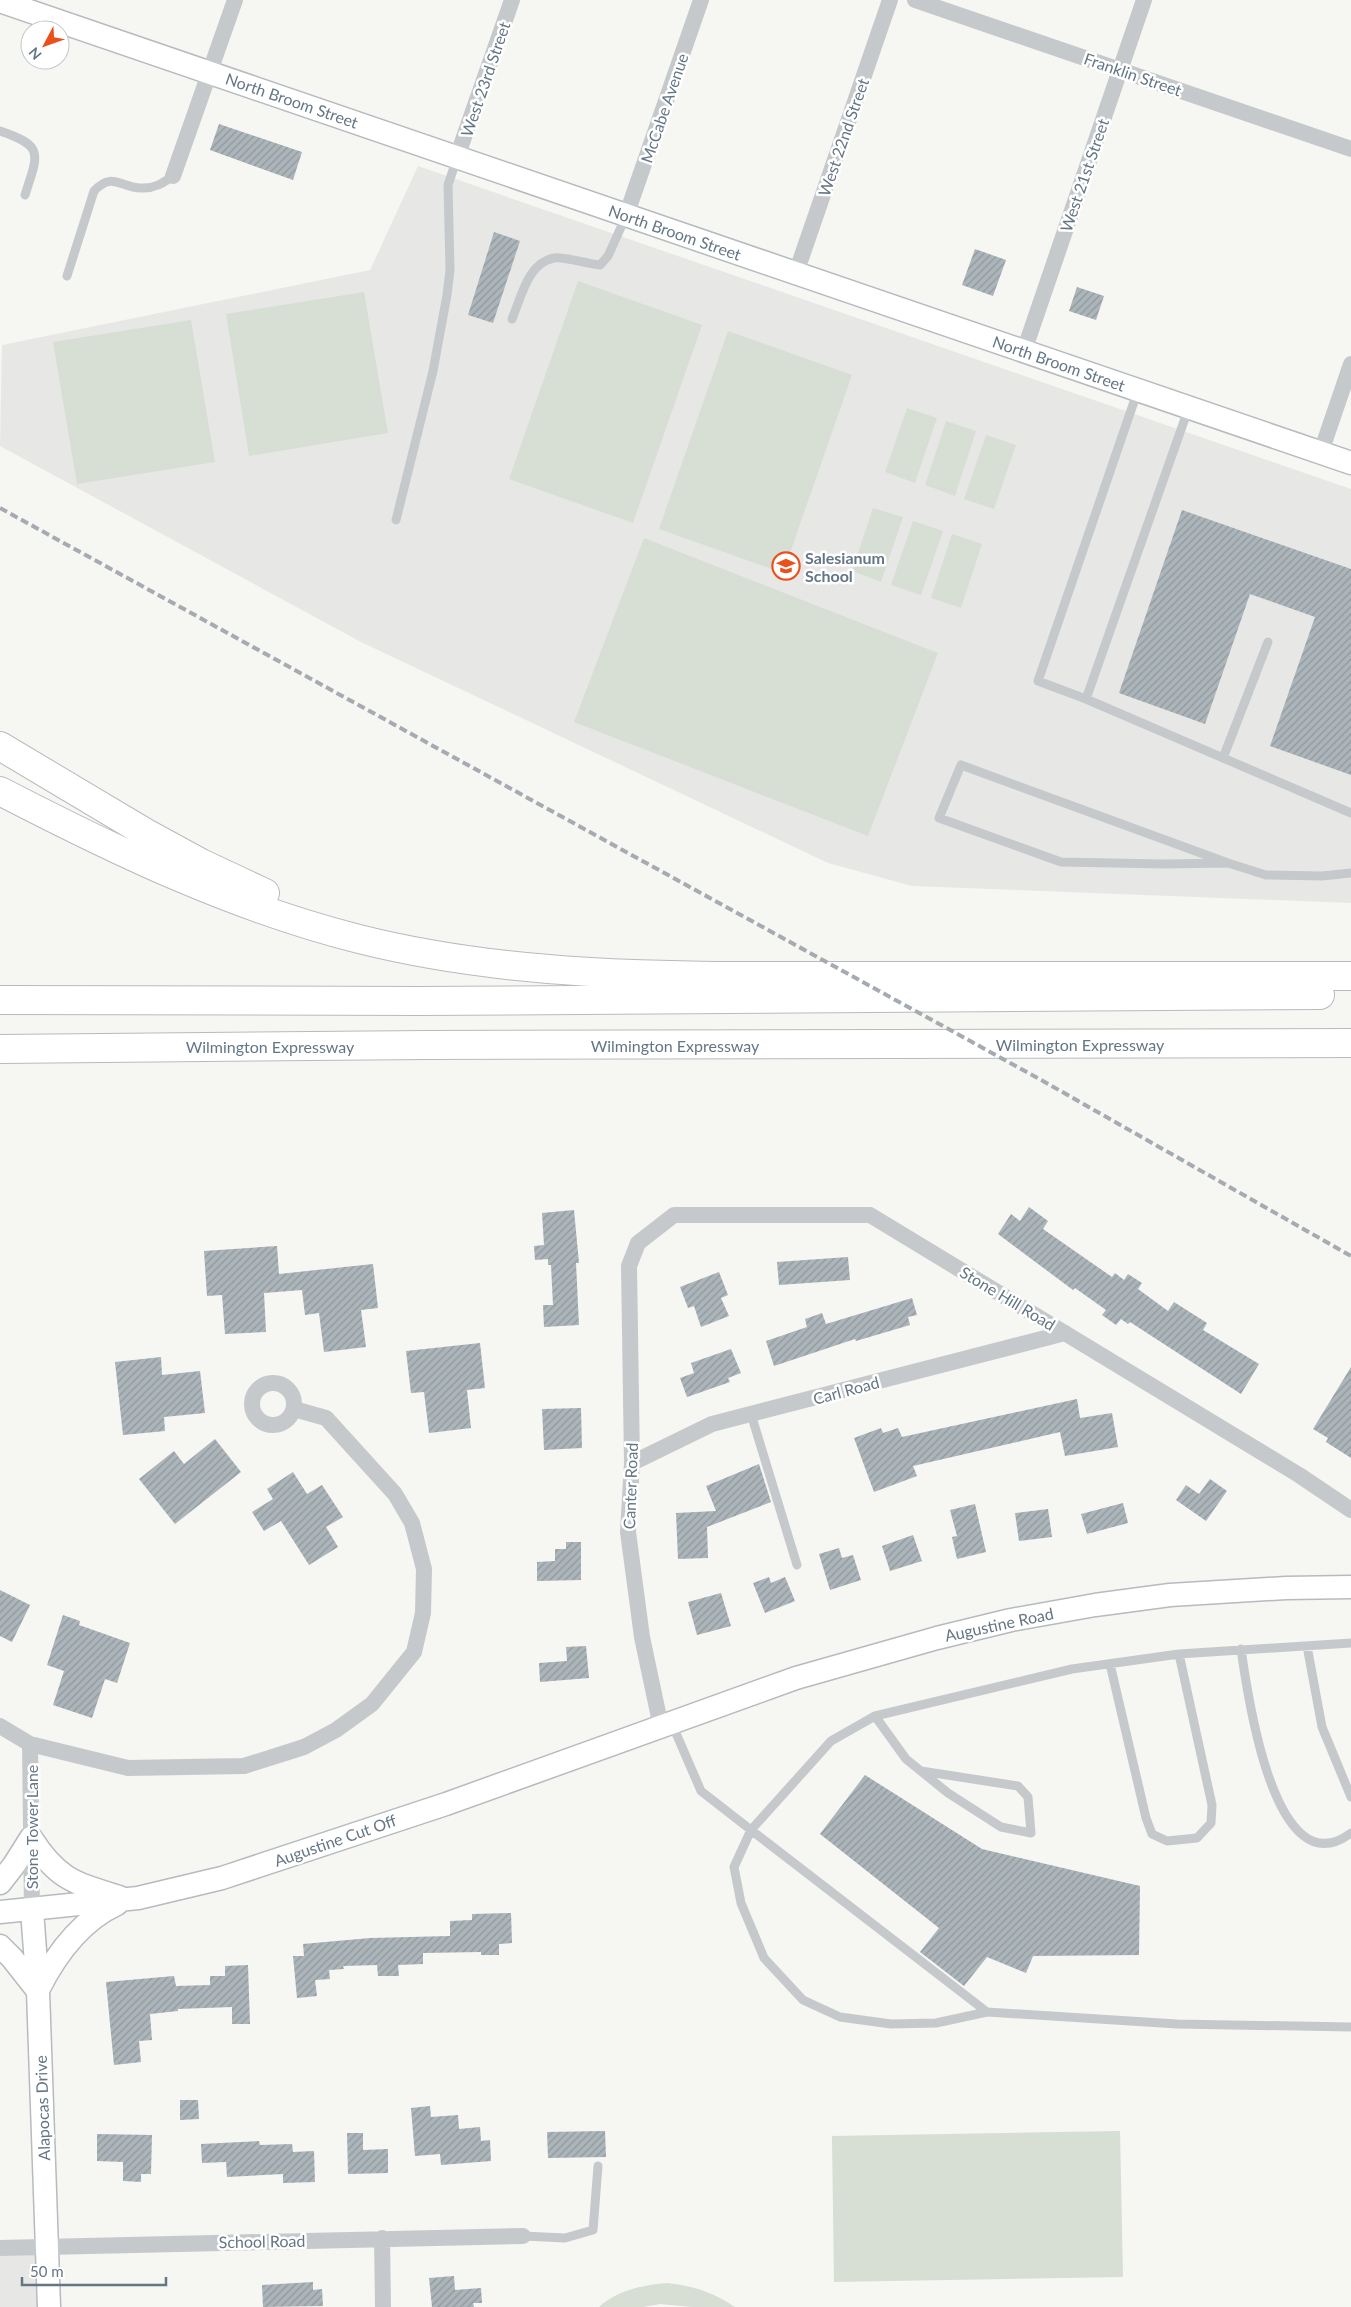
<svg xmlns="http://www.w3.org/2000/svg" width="1351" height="2307" font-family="Lato,sans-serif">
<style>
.built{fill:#e7e8e6}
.pitch{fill:#d7ded3}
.building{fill:url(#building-hatch)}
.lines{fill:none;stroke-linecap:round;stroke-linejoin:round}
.secondary-casing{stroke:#b5bbbf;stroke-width:25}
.highway-casing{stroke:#b8bbbe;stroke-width:30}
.lane{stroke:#c6c9cc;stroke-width:9}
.street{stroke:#c6c9cc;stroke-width:16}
.secondary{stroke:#fff;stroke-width:22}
.highway{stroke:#fff;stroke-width:28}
.rail{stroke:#a5abb1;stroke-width:4;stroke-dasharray:8 4;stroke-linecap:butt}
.labels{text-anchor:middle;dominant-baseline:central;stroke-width:5;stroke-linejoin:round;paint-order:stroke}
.street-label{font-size:16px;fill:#647685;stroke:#fff}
.poi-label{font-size:16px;font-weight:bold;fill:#647685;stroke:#fff;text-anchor:start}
</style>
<defs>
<pattern id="building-hatch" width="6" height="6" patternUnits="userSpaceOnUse" patternTransform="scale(1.25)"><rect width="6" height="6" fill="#acb5ba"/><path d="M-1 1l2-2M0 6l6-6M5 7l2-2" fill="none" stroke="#90989d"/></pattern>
</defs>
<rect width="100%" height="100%" fill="#f6f6f2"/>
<path class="built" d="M418,166L1351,489V903L912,886L828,863L361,642L0,446L2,345L370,270Z
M47,2247L49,2307H0V2248Z"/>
<path class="pitch" d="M578,281L702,325L633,523L509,479Z
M364,292L388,433L249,456L226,314Z
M191,320L215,462L77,484L53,342Z
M728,331L852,375L783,573L659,529Z
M907,408L937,418L915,483L885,472Z
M946,421L976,431L955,496L925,485Z
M986,435L1016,445L994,509L964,499Z
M873,508L903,517L881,582L852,571Z
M913,521L943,531L921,595L891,585Z
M952,534L982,544L961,608L931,598Z
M644,538L938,653L868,836L574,722Z
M1120,2131L1123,2277L834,2282L832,2136Z
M667,2283C693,2286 713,2292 735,2307H692L660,2304L643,2307H599C618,2290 643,2285 667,2283Z"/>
<path class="building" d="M219,124L302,152L293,180L210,150Z
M494,232L520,241L493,323L468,315Z
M975,249L1006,260L993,296L962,285Z
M1077,287L1104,296L1096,320L1069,311Z
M1182,510L1351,569V775L1270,746L1315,617L1250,594L1205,724L1119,693Z
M1029,1207L1048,1221L1043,1229L1112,1277L1115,1273L1124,1280L1128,1274L1142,1283L1138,1289L1168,1311L1174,1302L1207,1323L1203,1330L1259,1364L1241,1394L1130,1322L1128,1324L1121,1319L1116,1325L1102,1315L1106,1310L1075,1288L1073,1290L998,1234L1011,1214L1020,1221Z
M574,1210L579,1263H576L579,1325L544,1327L543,1305H553L551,1265H548V1259L535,1260L534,1246L544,1245L542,1213Z
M277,1246L279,1274L373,1264L378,1308L361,1310L366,1347L324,1352L319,1313L305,1315L302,1290L264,1293L266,1332L225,1334L222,1295L207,1296L204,1251Z
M848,1257L850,1280L779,1285L777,1262Z
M719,1272L728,1295L721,1298L729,1316L701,1327L694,1306L688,1308L680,1287Z
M912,1298L917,1315L908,1317L910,1325L856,1341L855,1339L774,1366L766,1341L807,1327L805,1319L822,1313L826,1324Z
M480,1343L485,1388L467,1390L471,1428L429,1433L424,1392L411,1393L406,1351Z
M731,1349L741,1373L728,1378L730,1382L687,1397L680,1378L694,1373L691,1363Z
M161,1357L162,1375L200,1371L205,1413L164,1417L165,1431L123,1435L115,1362Z
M1351,1367V1458L1326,1442L1328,1438L1313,1429Z
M1077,1399L1080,1418L1112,1413L1118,1447L1065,1456L1060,1432L913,1466L917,1476L874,1492L854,1438L881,1428L883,1433L898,1428L902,1437Z
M581,1408L582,1448L544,1450L542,1409Z
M215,1439L241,1472L175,1524L139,1479L174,1451L184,1464Z
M759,1464L771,1502L707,1527L708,1558L678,1559L676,1513L716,1511L706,1486Z
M293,1472L307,1494L322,1485L343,1517L326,1527L338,1547L309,1565L281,1521L264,1531L252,1512L273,1499L267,1489Z
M1210,1479L1227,1491L1206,1521L1176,1500L1186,1485L1199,1494Z
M1123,1503L1128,1523L1087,1534L1081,1514Z
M975,1504L986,1552L957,1559L952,1537L957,1536L950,1510Z
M1048,1509L1052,1537L1019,1541L1015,1513Z
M913,1535L922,1561L890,1571L882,1546Z
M566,1542H581V1580L537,1581V1562L555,1561V1549H566Z
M839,1548L842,1558L853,1555L861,1580L830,1590L819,1554Z
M769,1577L771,1583L785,1577L795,1601L765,1613L753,1583Z
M0,1590L30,1605L12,1642L0,1636Z
M721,1593L731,1626L697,1635L688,1602Z
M63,1615L80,1621L79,1625L130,1643L117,1683L105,1679L92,1718L53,1705L64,1671L47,1665Z
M586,1646L589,1678L540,1682L539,1663L567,1661L566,1647Z
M865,1775L982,1849L1140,1886L1139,1955L1033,1956L1026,1973L987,1957L964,1986L920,1952L939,1928L820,1834Z
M511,1913L512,1943L499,1944V1955H481V1952L423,1953V1964L398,1965L399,1976H378L377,1965L343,1966L344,1969L329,1970L330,1979L315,1980L317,1996L297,1998L293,1956H304L303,1944L370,1938L450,1936V1921L472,1920V1914Z
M248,1965L250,2024H232V2007L178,2009V2011L150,2014L152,2040L139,2041L141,2062L114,2065L106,1982L174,1976L176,1986L210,1985V1976H225V1966Z
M180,2100H198L199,2119L180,2120Z
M430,2106L431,2117L458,2115L459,2129L480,2127L481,2141L490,2140L491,2161L441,2165L440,2154L415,2156L411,2108Z
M605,2131L606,2157L548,2158L547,2132Z
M347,2133H363V2150L388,2149V2173L348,2174Z
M97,2134L152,2135L151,2174H141V2182L123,2181V2162L97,2161Z
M259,2141L260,2145L292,2144L293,2152L314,2151L315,2182L283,2183V2174L227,2177L226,2162L202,2163L201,2144Z
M454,2276L455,2290L481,2288L482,2303H473L474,2307H432L429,2278Z
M313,2282V2290L322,2289L323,2306L263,2307L262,2285Z"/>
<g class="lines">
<g class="secondary-casing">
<path id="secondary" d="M0,1L1351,463
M0,1883L14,1865L31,1838C57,1879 74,1883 119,1897
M32,1910L38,1991L49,2307
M0,1912L138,1898L222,1878L446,1804L796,1678L937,1638L1011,1620L1095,1605L1170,1595L1286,1588L1351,1587
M0,1946L12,1958L38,1991
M38,1990C56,1954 80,1921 117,1904"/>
</g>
<g class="highway-casing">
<path id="highway" d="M0,746L146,833L201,863L265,893
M0,791C116,851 232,907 359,939C522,980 691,976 857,976C1022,976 1186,976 1351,976
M0,1000L420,1001L1320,995
M0,1049L426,1045L1351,1043"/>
</g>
<path class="lane" d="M0,131C45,146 38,154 25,195
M67,276L94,191C113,171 120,188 141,188C154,189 163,183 173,176
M512,319C521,298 528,262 554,258C563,256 587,264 600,265L608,256L626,216
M1138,390L1038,681L1086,699L1189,407
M396,520L433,371L447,295L450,270L448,185L457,158
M1086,699L1351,813
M1223,758L1268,642
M1228,863L1164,864L1061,862L939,818L961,765L1228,863L1266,875L1322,876L1351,873
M751,1414L797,1565
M1307,1646L1322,1727L1351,1797
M1241,1649C1247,1691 1274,1891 1351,1833
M1110,1664L1146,1818L1152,1834L1167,1841L1197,1838L1211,1823L1212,1805L1179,1654
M875,1716L906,1759L948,1793L1001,1827L1031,1833L1028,1797L1018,1786L921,1771
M672,1724L701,1791L751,1830L831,1741L875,1716L1072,1669L1179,1654L1351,1643
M751,1830L987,2012L936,2023L891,2024L840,2017L803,2000L764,1958L741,1903L734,1867Z
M987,2012L1177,2024L1351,2027
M523,2236L565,2238L593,2230L598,2166"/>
<path class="street" d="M915,0L1351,149
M457,157L512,0
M173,176L235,0
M626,216L701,0
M796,273L890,0
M1024,351L1144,0
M1321,452L1351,364
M252 1404a21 21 0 1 1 42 0a21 21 0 1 1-42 0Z
M632,1463L712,1424L1065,1333
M0,1726L30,1744L128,1768L244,1766L304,1747L336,1730L372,1704L414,1652L423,1613L424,1569L412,1523L395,1494L326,1418L294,1409
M661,1727L642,1637L628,1532L632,1463L629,1266L638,1243L674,1215H870L1299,1475L1351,1510
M30,1744L32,1910
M382,2238L383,2307
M0,2248L523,2236"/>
<use href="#secondary" class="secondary"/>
<use href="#highway" class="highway"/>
<path class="rail" d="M0,508L1043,1081L1351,1256"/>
</g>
<defs>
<g id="school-ring" transform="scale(1.4375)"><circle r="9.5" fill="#fff" stroke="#ea501e" stroke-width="1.5"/><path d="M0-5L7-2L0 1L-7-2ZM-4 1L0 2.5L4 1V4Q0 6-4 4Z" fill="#ea501e"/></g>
</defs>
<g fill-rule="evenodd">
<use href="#school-ring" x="786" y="566"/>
</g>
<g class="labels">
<g class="street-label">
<text transform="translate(1133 74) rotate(19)">Franklin Street</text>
<text transform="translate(485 79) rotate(-71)">West 23rd Street</text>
<text transform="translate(292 100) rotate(19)">North Broom Street</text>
<text transform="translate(664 108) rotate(-71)">McCabe Avenue</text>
<text transform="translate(843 137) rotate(-71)">West 22nd Street</text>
<text transform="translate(1084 175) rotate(-71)">West 21st Street</text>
<text transform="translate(675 232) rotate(19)">North Broom Street</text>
<text transform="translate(1059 363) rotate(19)">North Broom Street</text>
<text x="1080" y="1044">Wilmington Expressway</text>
<text x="675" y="1045">Wilmington Expressway</text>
<text x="270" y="1046">Wilmington Expressway</text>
<text transform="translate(1008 1298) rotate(31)">Stone Hill Road</text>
<text transform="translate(846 1390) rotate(-15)">Carl Road</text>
<text transform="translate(630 1486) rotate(-88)">Canter Road</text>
<text transform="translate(999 1624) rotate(-12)">Augustine Road</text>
<text transform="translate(31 1827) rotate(-90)">Stone Tower Lane</text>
<text transform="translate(335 1840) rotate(-19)">Augustine Cut Off</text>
<text transform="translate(42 2108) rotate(-92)">Alapocas Drive</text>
<text transform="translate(262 2241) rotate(-1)">School Road</text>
</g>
<g class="poi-label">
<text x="805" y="557">Salesianum<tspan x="805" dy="18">School</tspan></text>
</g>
</g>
<g transform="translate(45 45) rotate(229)"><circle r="24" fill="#ffffff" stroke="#c1c8ce"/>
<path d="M0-4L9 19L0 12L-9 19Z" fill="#ea501e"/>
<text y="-8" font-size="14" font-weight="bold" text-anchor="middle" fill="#647685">N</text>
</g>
<path d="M22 2277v8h144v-8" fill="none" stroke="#647685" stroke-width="2.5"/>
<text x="30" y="2277" font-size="15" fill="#647685" stroke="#ffffff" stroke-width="4" paint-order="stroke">50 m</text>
</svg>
